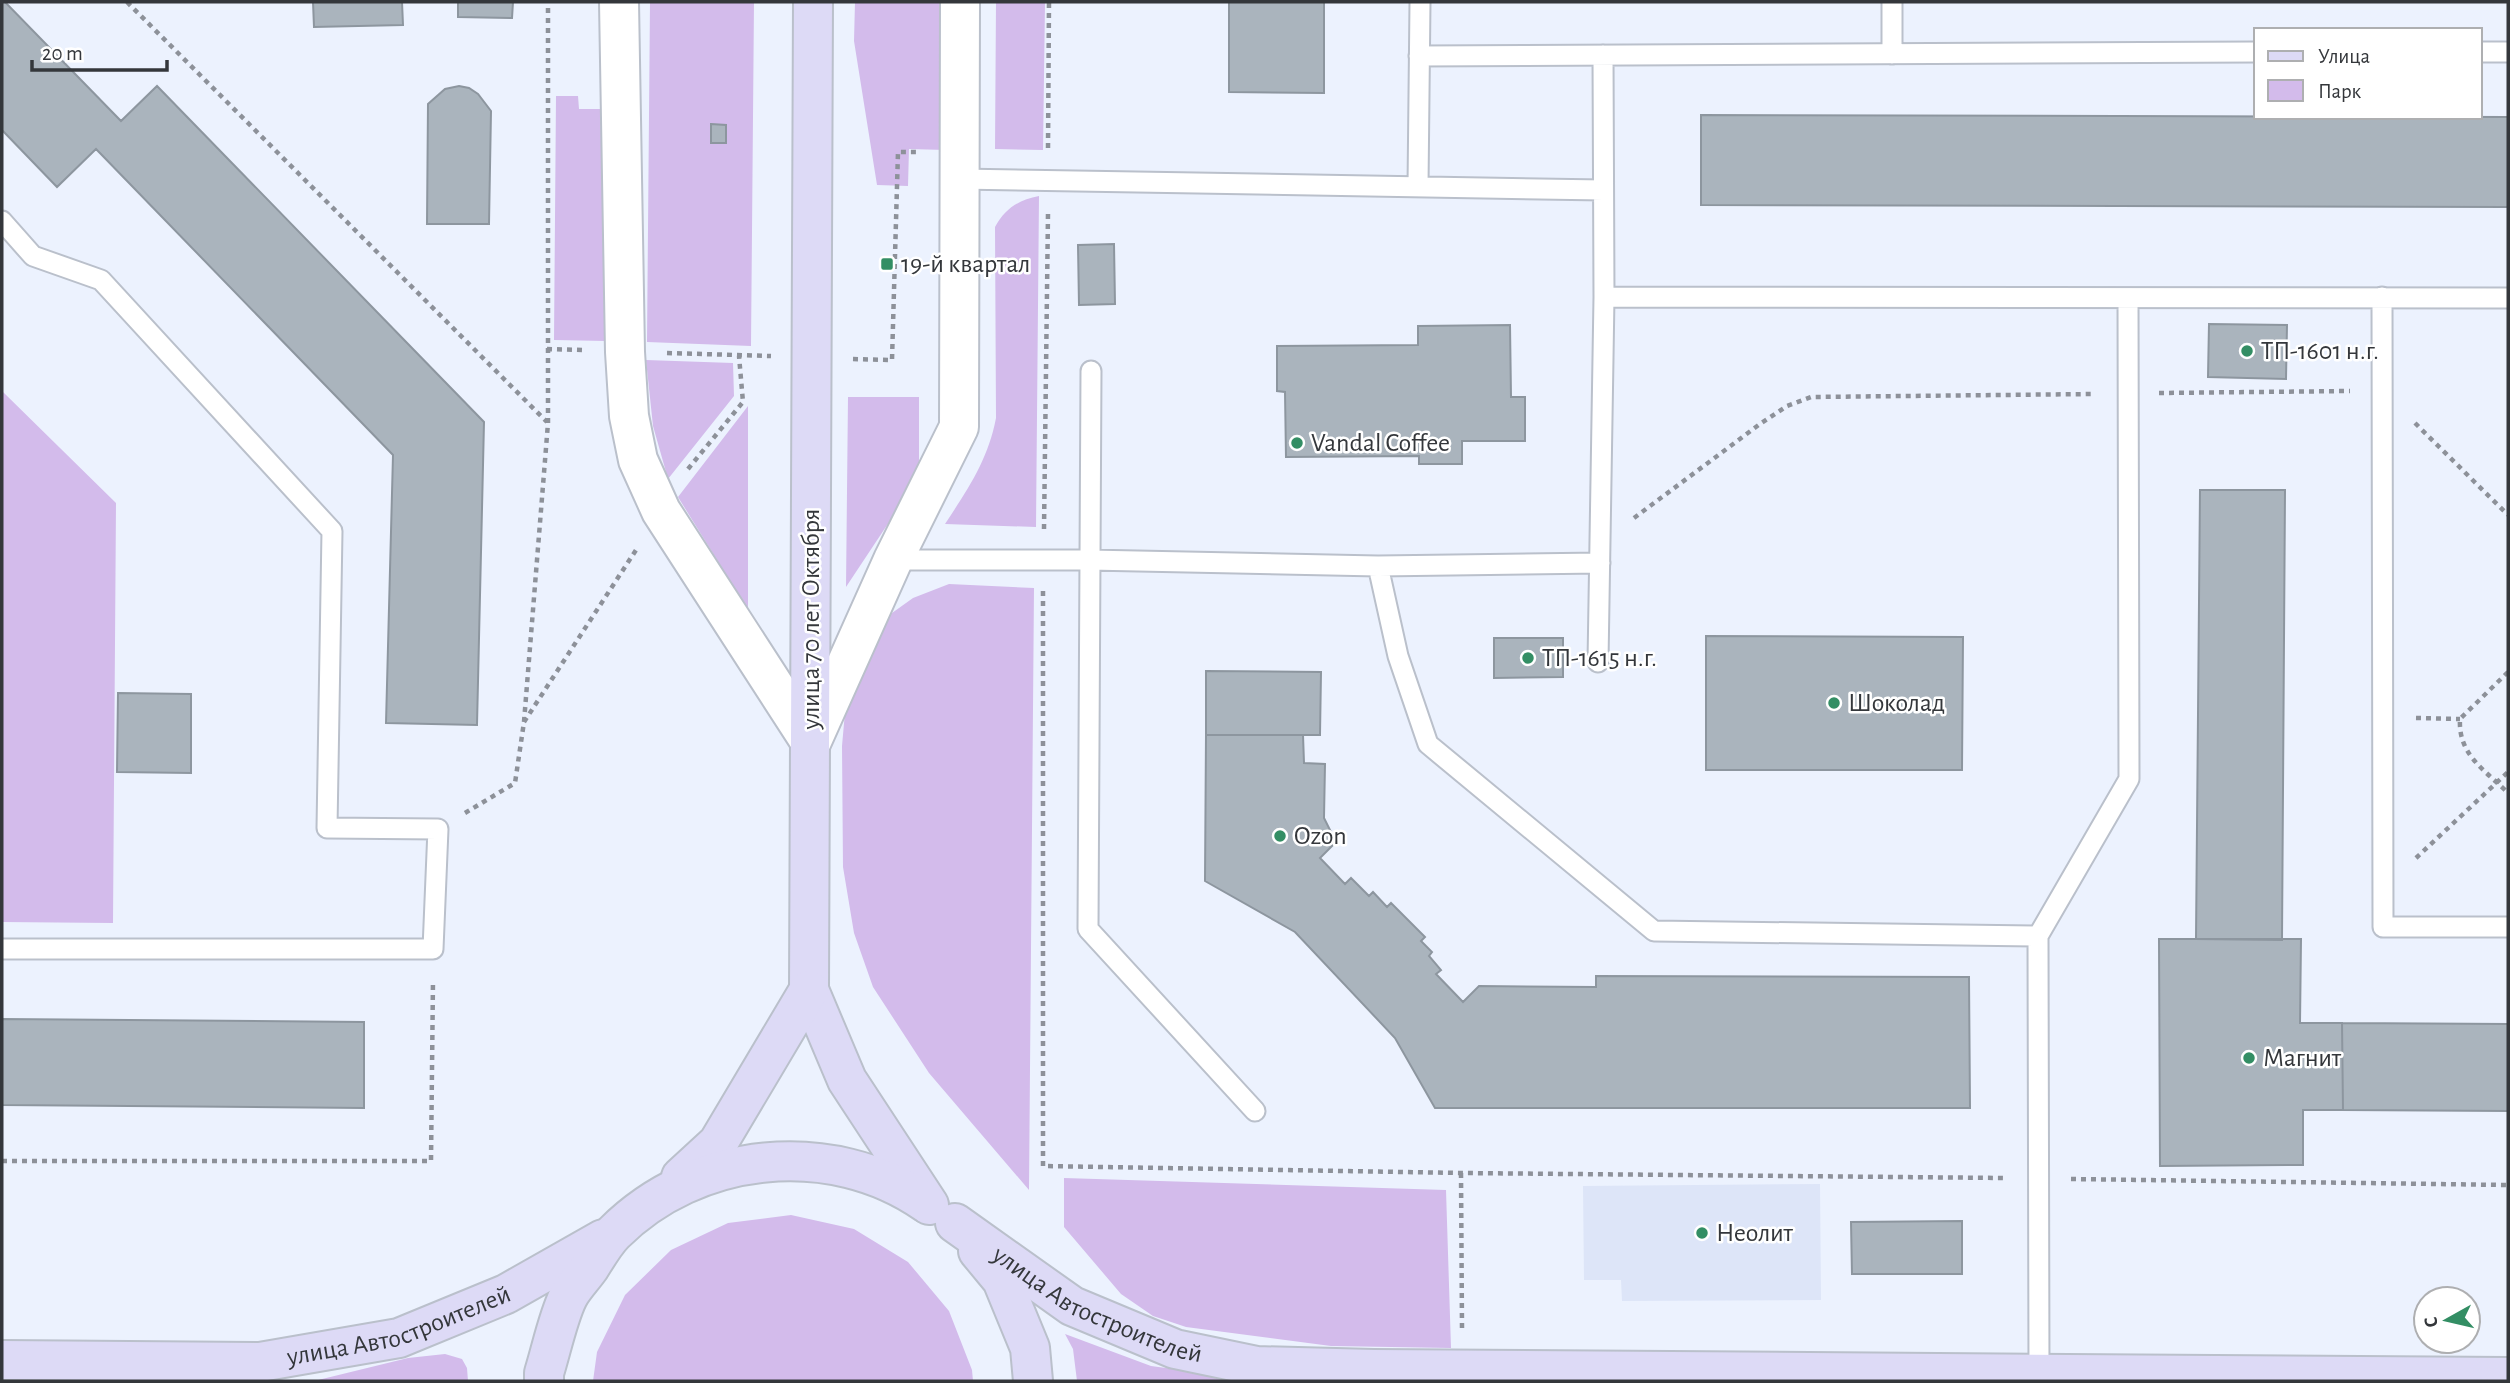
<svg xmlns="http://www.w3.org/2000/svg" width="2510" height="1383" font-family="'Alegreya Sans',sans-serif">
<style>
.built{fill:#dde5f8}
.green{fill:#d3bbeb}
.building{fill:#aab4bd;stroke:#8d969f;stroke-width:2}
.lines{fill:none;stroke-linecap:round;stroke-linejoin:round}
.lane-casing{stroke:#bac0cb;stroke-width:23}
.street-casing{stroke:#bac0cb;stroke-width:42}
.secondary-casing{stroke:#bac0cb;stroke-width:42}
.path{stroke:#8d9199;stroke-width:4.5;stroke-dasharray:5 5;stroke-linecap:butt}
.lane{stroke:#fff;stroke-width:19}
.street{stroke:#fff;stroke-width:38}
.secondary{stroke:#dddaf6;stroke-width:38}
.poi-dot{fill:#338e64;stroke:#fff;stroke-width:2.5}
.labels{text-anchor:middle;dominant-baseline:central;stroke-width:5;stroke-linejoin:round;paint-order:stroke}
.poi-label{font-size:26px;fill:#34373b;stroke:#fff;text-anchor:start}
.street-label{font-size:26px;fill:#34373b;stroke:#fff}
</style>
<rect width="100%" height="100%" fill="#ecf2fe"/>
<path class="built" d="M1820,1184L1821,1300L1622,1301L1621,1280H1584L1583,1186Z"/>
<path class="green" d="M650,2H754L751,346L647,342Z
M855,2H947L946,150L909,149L908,186L877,185L854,41Z
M996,2H1045L1043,150L995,149Z
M556,96H578L579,109H608L606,341L554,340Z
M1039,196L1036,527L945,524C968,489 988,460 996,418L995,227C1005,209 1018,200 1039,196Z
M646,360L733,363L734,396L668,479L653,426Z
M2,391L116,503L113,923L2,922Z
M848,397H919V477L846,587Z
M748,406V610L678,497Z
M949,584L1034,588L1029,1190L929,1073L873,987L854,933L843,867L842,746L846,701L867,650L892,613L913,598Z
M1064,1178L1446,1190L1451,1348L1331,1346L1186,1327L1153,1316L1121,1294L1064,1227Z
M791,1215L854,1229L908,1262L949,1311L972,1370L973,1381H593L597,1352L625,1295L671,1250L728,1223Z
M1065,1334L1151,1366L1248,1379L1531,1381H1077L1073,1349Z
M445,1354L462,1359L467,1368L468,1381H314L408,1358Z"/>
<path class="building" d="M2,2H5L121,121L157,86L484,422L477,725L386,723L393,455L96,149L57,187L2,130Z
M313,2H402L403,25L314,27Z
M458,2H513L512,18L458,17Z
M1229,2H1324V93L1229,92Z
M459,86L469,88L478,94L491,111L489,224H427L428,104L445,89Z
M1701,115L2508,117V207L1701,205Z
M711,124L726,125V143H711Z
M1114,244L1115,304L1079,305L1078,245Z
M2209,324L2287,325L2286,379L2208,377Z
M1510,325L1511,397H1525V441H1462V464H1419V456L1286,457L1285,392L1277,391V346L1418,345V326Z
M2200,490H2285L2282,940L2196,939Z
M1706,636L1963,637L1962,770H1706Z
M1494,638H1563V677L1494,678Z
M1206,671L1321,672L1320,735H1206Z
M118,693L191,694V773L117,772Z
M1206,735H1303L1304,763L1325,764L1324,818L1336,842L1320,858L1345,884L1351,878L1369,896L1373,892L1387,907L1391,903L1425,937L1421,941L1432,952L1429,956L1441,970L1436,974L1463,1002L1479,986L1596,987V976L1969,977L1970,1108H1435L1395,1038L1295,932L1205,881Z
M2159,939H2301L2300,1023H2342L2343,1110H2303V1165L2160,1166Z
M2,1019L364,1022V1108L2,1105Z
M2342,1023L2508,1024V1111L2343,1110Z
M1962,1221V1274H1852L1851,1222Z"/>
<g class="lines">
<g class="lane-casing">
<path id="lane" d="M1892,2V54
M2480,52H2508
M1603,55L1604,297L2508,298
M1419,56L2256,52
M959,179L1603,190
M1418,186L1420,2
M2,221L33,256L101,280L332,531L327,828L438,829L433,949H2
M2382,297L2383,927H2508
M1091,371L1088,929L1255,1111
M893,560H1089L1378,566L1398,656L1428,744L1654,931L2038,936
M1378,566L1600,563
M1598,662L1604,297
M2039,1374L2038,936L2129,779L2128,298"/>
</g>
<g class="street-casing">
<path id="street" d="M619,2L625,352L629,416L638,460L661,511L811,743
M811,743L893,560L959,427L960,2"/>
</g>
<g class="secondary-casing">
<g id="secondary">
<path d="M813,2L809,990L847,1080L929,1205"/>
<path d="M681,1177L718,1143L809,990"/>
<path id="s1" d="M955,1223L1072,1306L1175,1349L1257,1366L1374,1369L2508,1377"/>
<path d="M978,1251L1002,1280L1030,1348L1033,1381"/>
<path id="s2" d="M2,1360L260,1362L399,1338L506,1294L603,1239"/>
<path d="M544,1381V1373C551,1351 558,1317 568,1297C573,1287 583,1277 590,1267C597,1256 605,1242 614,1233C696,1151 831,1137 926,1203"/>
</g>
</g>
<path class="path" d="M127,2L547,422
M1048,148L1049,2
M547,349L582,350
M667,353L771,356
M853,359L892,360L898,152H918
M2159,393L2350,391
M2415,423L2508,515
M688,469L743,402L739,356
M1634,518L1760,424L1787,406L1811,397L2094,394
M1044,529L1048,213
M1043,591V1166L1461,1173L2006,1178
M2508,672L2460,719C2458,755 2485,770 2508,793
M2416,718L2460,719
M524,722L636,550
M465,813L515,783L524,722L548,423V2
M2416,858L2508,772
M2,1161H431L433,980
M1461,1173L1462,1328
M2071,1179L2508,1185"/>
<use href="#lane" class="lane"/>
<use href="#street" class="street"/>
<use href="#secondary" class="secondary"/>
</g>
<g class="poi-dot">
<rect x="880" y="257" width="14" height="14" rx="3.5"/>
<circle cx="2247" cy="351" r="7"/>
<circle cx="1297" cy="443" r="7"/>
<circle cx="1528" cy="658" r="7"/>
<circle cx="1834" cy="703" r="7"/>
<circle cx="1280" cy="836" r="7"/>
<circle cx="2249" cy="1058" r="7"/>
<circle cx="1702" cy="1233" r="7"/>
</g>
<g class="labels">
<g class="poi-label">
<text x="901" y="264">19-й квартал</text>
<text x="2261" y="351">ТП-1601 н.г.</text>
<text x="1311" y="443">Vandal Coffee</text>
<text x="1542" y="658">ТП-1615 н.г.</text>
<text x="1848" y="703">Шоколад</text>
<text x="1294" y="836">Ozon</text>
<text x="2263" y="1058">Магнит</text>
<text x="1716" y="1233">Неолит</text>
</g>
<g class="street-label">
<text transform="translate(811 619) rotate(-90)">улица 70 лет Октября</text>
<text stroke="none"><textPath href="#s1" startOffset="166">улица Автостроителей</textPath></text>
<text stroke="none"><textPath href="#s2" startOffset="402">улица Автостроителей</textPath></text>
</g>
</g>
<rect width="2510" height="1383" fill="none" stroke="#34373b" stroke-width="7"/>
<rect x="2254" y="28" width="228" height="91" fill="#ffffff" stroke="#aeafb1" stroke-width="2"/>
<rect x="2268" y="51" width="35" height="10" fill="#dddaf6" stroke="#aeafb1" stroke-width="2"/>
<text x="2318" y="63" font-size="21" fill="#34373b">Улица</text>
<rect x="2268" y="80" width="35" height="21" fill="#d3bbeb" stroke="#aeafb1" stroke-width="2"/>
<text x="2318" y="98" font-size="21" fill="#34373b">Парк</text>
<g transform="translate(2447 1320) rotate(262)"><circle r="33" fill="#ffffff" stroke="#aeafb1" stroke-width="2"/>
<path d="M0-5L12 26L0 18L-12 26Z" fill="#338e64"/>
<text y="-10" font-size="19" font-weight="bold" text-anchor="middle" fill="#34373b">С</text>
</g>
<path d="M32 60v10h135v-10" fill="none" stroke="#34373b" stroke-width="3.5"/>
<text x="42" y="60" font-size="21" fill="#34373b" stroke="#ffffff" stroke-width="5" paint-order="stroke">20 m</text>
</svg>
